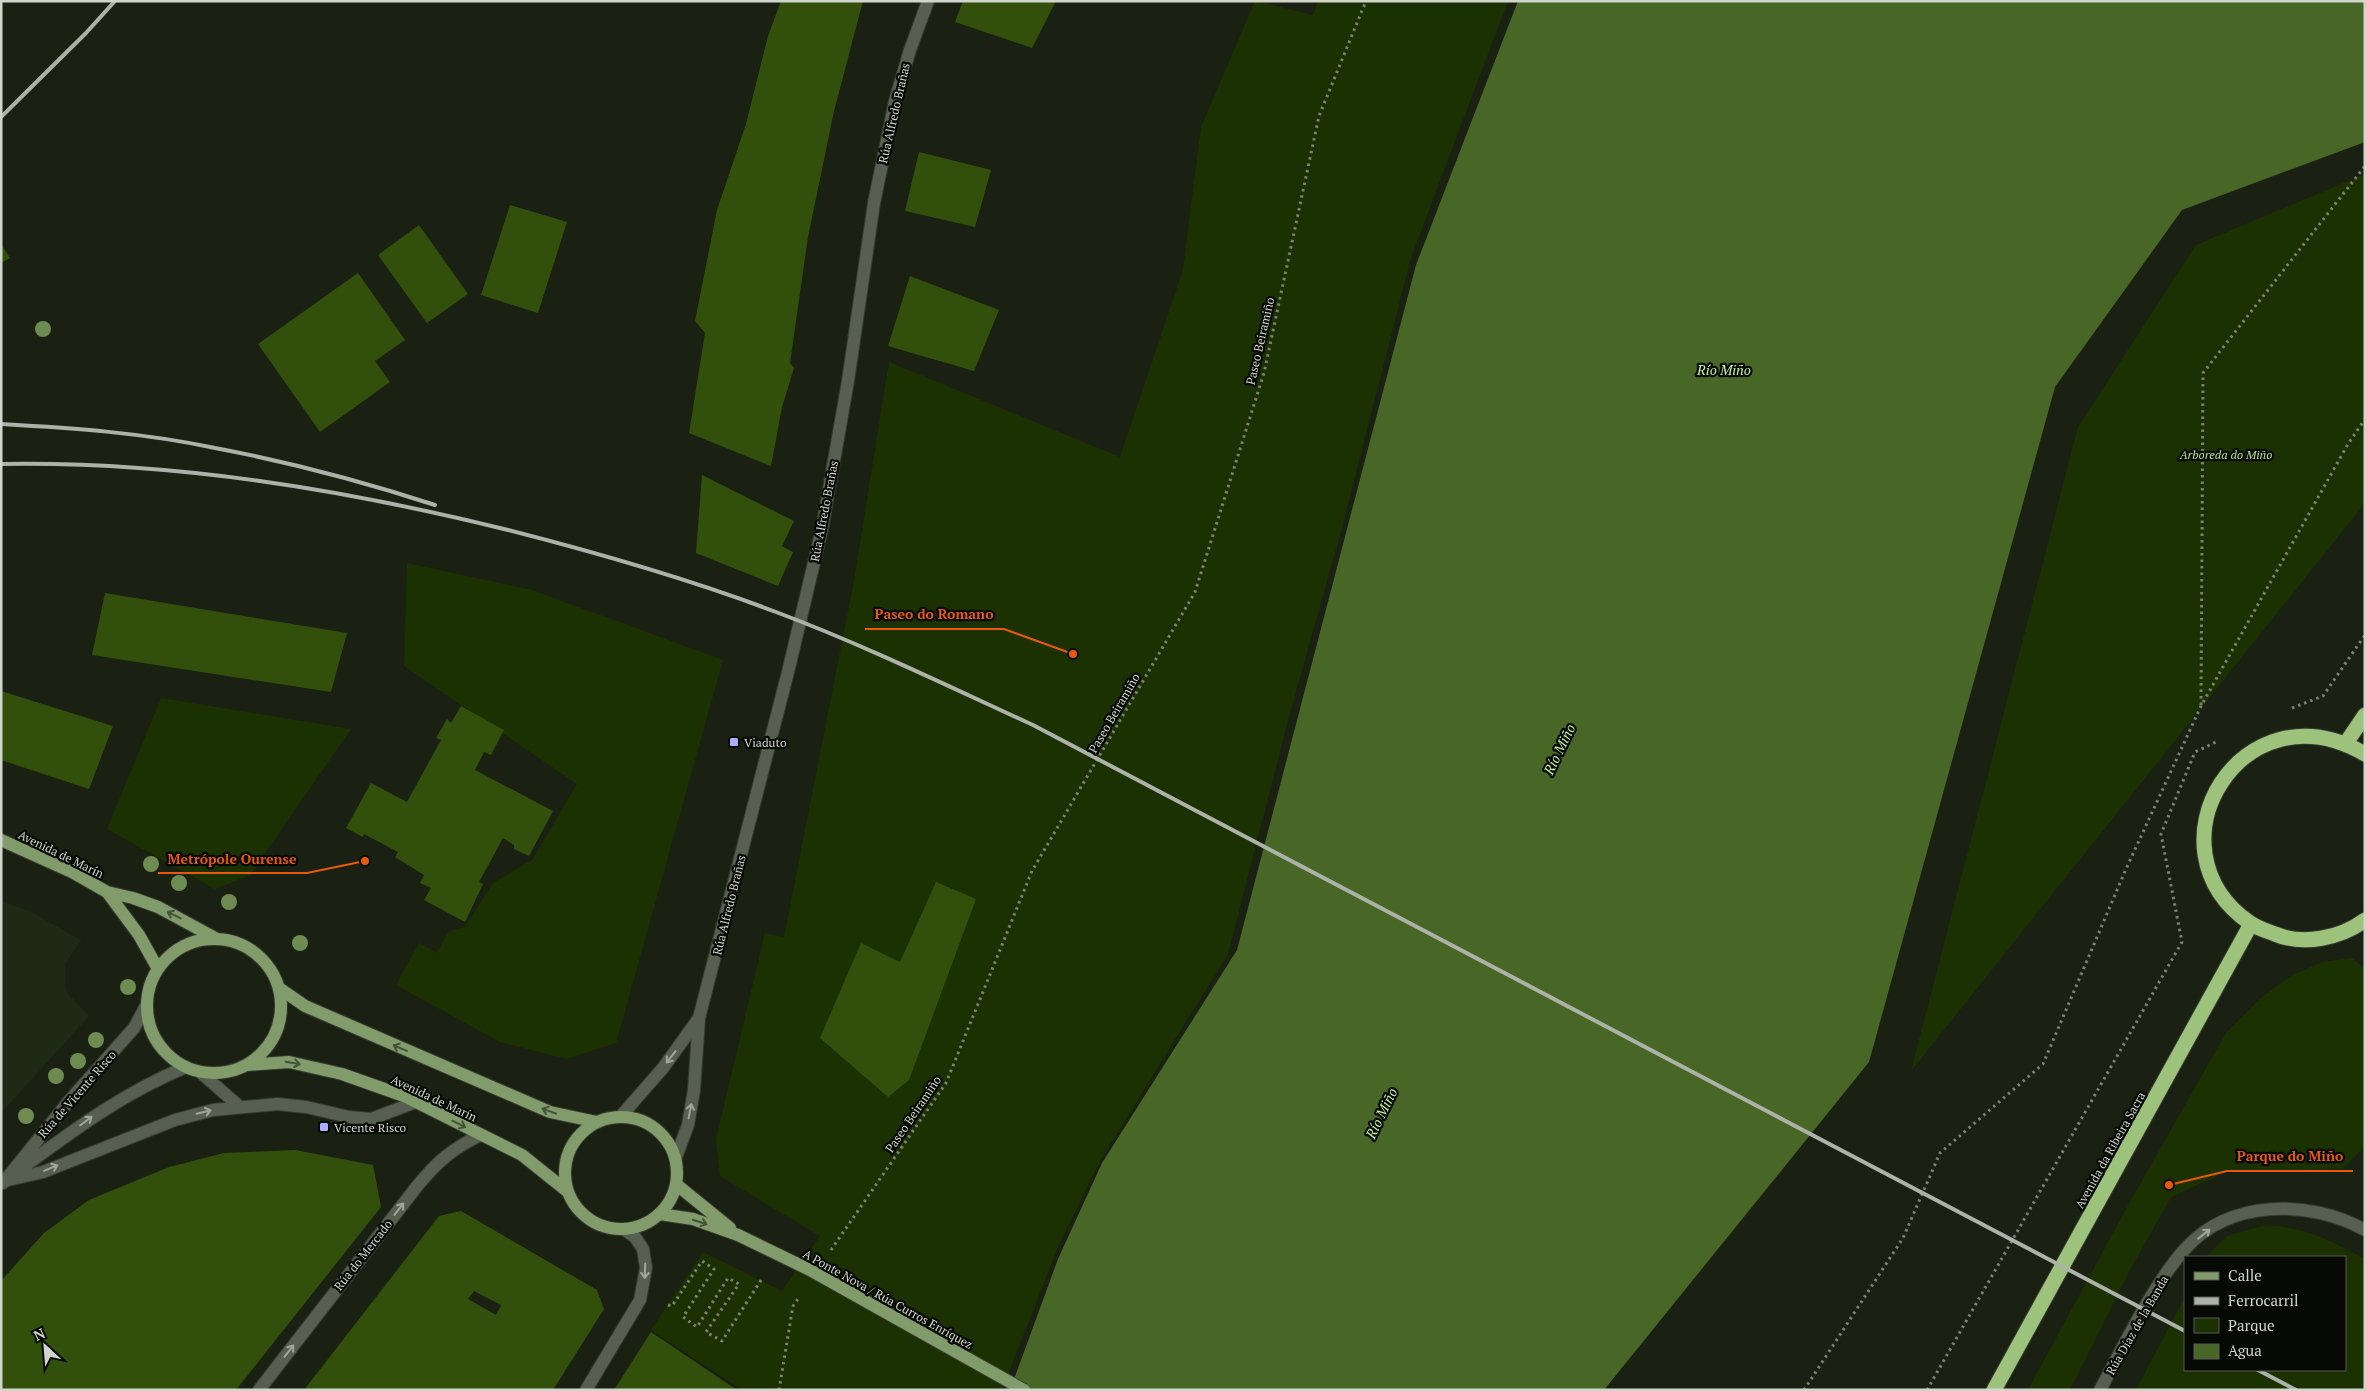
<svg xmlns="http://www.w3.org/2000/svg" width="2366" height="1391" font-family="'PT Serif',serif">
<style>
.built{fill:#1f2a16}
.green{fill:#1c3102}
.water{fill:#486727}
.building{fill:#32500c;fill-rule:evenodd}
.lines{fill:none;stroke-linecap:round;stroke-linejoin:round}
.minor-casing{stroke:#363b32;stroke-width:14}
.major-casing{stroke:#363b32;stroke-width:14}
.highway-casing{stroke:#363b32;stroke-width:17}
.path{stroke:#7a8175;stroke-width:3;stroke-dasharray:2.5 4;stroke-linecap:butt}
.minor{stroke:#576050;stroke-width:12}
.major{stroke:#819b6a;stroke-width:12}
.highway{stroke:#9dc27c;stroke-width:15}
.rail{stroke:#acb2a8;stroke-width:4}
.major-bridge-casing{stroke:#363b32;stroke-width:14;stroke-linecap:butt}
.major-bridge{stroke:#819b6a;stroke-width:12}
.tree{fill:#6e8b52}
.oneway{stroke:#445238}
.oneway2{stroke:#a0a79a}
.poi-dot{fill:#abaffb;stroke:#070905;stroke-width:2}
.labels{text-anchor:middle;dominant-baseline:central;stroke-width:4.5;stroke-linejoin:round;paint-order:stroke}
.street-label{font-size:12px;fill:#d0d6cc;stroke:#070905}
.park-label{font-size:12px;font-style:italic;fill:#b2e186;stroke:#070905}
.poi-label{font-size:12px;fill:#d0d6cc;stroke:#070905;text-anchor:start}
.water-label{font-size:14px;font-style:italic;fill:#c5f699;stroke:#070905}
.leader{fill:none;stroke:#e8590c;stroke-width:2}
.callout-dot{fill:#e8590c;stroke:#070905;stroke-width:2}
.callout-label{font-size:14px;text-anchor:middle;font-weight:bold;fill:#e8590c;stroke:#070905;stroke-width:4.5;stroke-linejoin:round;paint-order:stroke}
</style>
<rect width="100%" height="100%" fill="#1a2113"/>
<path class="built" d="M1,901L29,911L81,940L65,964V986L68,994L89,1016L1,1113Z"/>
<path class="green" d="M1255,1L1313,15L1318,1H1508L1411,258L1343,524L1286,728L1228,954L1100,1161L1058,1247L1002,1390H742L651,1330L703,1252L782,1291L820,1236L720,1176L716,1139L765,933L784,937L854,581L889,362L1120,457L1183,270L1201,127Z
M2365,174V503L1911,1071L2078,427L2196,245Z
M407,563L532,590L723,660L616,1043L566,1059L500,1042L396,985L419,943L437,953L449,931L465,927L493,883L532,860L577,784L404,666Z
M161,698L351,729L250,875L215,889L107,829Z
M2352,958L2365,969V1146L2343,1169L2226,1172L2171,1197L2129,1272L2070,1390H2028L2126,1209L2226,1033L2262,997L2293,975L2322,962Z
M2261,1226C2300,1224 2331,1241 2365,1259V1390H2136L2185,1297V1370H2345V1257H2206L2227,1236Z"/>
<path class="water" d="M1518,1H2365V142L2182,210L2055,387L1869,1062L1604,1390H1010L1058,1259L1102,1163L1237,950L1416,265Z"/>
<path class="building" d="M781,1H863L834,111L808,237L790,363L794,368L782,407L771,466L689,433L705,333L695,321L717,210L746,124L768,36Z
M963,1H1056L1032,48L955,22Z
M919,152L991,170L975,227L905,211Z
M510,205L567,222L538,313L481,295Z
M419,225L468,294L427,323L378,255Z
M1,244L10,258L1,263Z
M358,273L405,340L375,361L390,382L320,432L258,344Z
M910,276L999,310L974,371L888,346Z
M702,475L794,521L782,546L793,552L778,586L696,553Z
M105,593L347,633L331,692L92,655Z
M1,691L113,726L89,789L1,760Z
M461,706L504,730L491,755L484,752L475,770L553,811L529,856L514,849V845L503,838L479,882L483,884L465,922L424,900L431,888L420,883L424,875L395,857L398,852L364,834L363,837L346,828L371,783L407,802L441,740L436,738L447,719L451,723Z
M936,882L976,899L909,1080L888,1097L820,1038L861,943L900,962Z
M295,1150L373,1165L381,1207L236,1390H1V1281L44,1233L89,1200L169,1167L224,1153Z
M461,1211L597,1290L604,1309L553,1390H304L439,1216ZM474,1291L501,1305L496,1315L468,1299Z
M651,1332L737,1390H614Z"/>
<g class="lines">
<g class="minor-casing">
<path id="minor" d="M200,1072L240,1107
M621,1116L663,1068L699,1018
M676,1157L688,1125L694,1090L699,1018L788,672L822,529L848,381L874,203L895,101L910,50L928,1
M18,1171C74,1130 121,1094 186,1067
M4,1181L43,1172L175,1120L213,1110L277,1104L306,1107L349,1117L371,1119L416,1102
M3,1183L69,1101L134,1028L147,1004
M259,1390L418,1185C439,1160 451,1150 480,1135
M586,1390L640,1300L646,1268L643,1249L635,1237L625,1230
M2100,1390C2124,1346 2152,1286 2185,1249C2230,1199 2309,1199 2365,1230"/>
</g>
<g class="major-casing">
<path id="major" d="M1,840L72,872L107,892L133,898L158,907L217,939
M107,892L139,935L158,969
M147 1006a67 67 0 1 1 134 0a67 67 0 1 1-134 0Z
M279,988L305,1006L550,1112L597,1122
M247,1065L289,1062L342,1074L404,1096L522,1155L567,1191
M565 1173a56 56 0 1 1 112 0a56 56 0 1 1-112 0Z
M677,1185L730,1228
M660,1214L693,1219L738,1235"/>
</g>
<g class="highway-casing">
<path id="highway" d="M2346,743L2365,715
M2365,754C2242,682 2142,848 2250,923C2257,928 2267,931 2275,934C2303,946 2341,938 2365,920
M1994,1390L2251,924"/>
</g>
<path class="path" d="M2201,705L2203,373L2365,166
M2292,708L2323,696L2365,635
M831,1250L946,1083L1032,871L1195,592L1264,373L1319,116L1366,1
M668,1305L672,1306L702,1261L714,1269L683,1317L697,1327L728,1278L739,1284L706,1332L722,1341L763,1277
M779,1390L793,1306L800,1296
M1804,1390L1903,1238L1940,1153L2043,1064L2126,869L2201,706L2348,444L2365,419
M1927,1390L2182,942L2161,834L2195,752L2218,741"/>
<use href="#minor" class="minor"/>
<use href="#major" class="major"/>
<use href="#highway" class="highway"/>
<path class="rail" d="M1,117L86,33L115,1
M1,424C73,428 145,433 215,448C289,462 364,482 435,505
M1,464C172,461 342,489 508,530C598,553 689,579 776,612C864,645 948,686 1033,725L2185,1331
M2258,1370L2296,1390"/>
<g class="major-bridge-casing">
<path id="major-bridge" d="M738,1235L810,1270L1024,1390"/>
</g>
<use href="#major-bridge" class="major-bridge"/>
</g>
<g class="tree">
<circle cx="43" cy="329" r="8"/>
<circle cx="151" cy="864" r="8"/>
<circle cx="179" cy="883" r="8"/>
<circle cx="229" cy="902" r="8"/>
<circle cx="300" cy="943" r="8"/>
<circle cx="128" cy="987" r="8"/>
<circle cx="96" cy="1040" r="8"/>
<circle cx="78" cy="1061" r="8"/>
<circle cx="56" cy="1076" r="8"/>
<circle cx="26" cy="1116" r="8"/>
</g>
<defs><path id="oneway-shaft" d="M-6 0H5M1.5-3L5.5 0L1.5 3" fill="none" stroke-width="1.6" stroke-linecap="round" stroke-linejoin="round" transform="scale(1.25)"/></defs>
<g class="oneway">
<use href="#oneway-shaft" transform="translate(174 915) rotate(-154)"/>
<use href="#oneway-shaft" transform="translate(400 1048) rotate(-157)"/>
<use href="#oneway-shaft" transform="translate(293 1063) rotate(9)"/>
<use href="#oneway-shaft" transform="translate(549 1111) rotate(-160)"/>
<use href="#oneway-shaft" transform="translate(459 1124) rotate(27)"/>
<use href="#oneway-shaft" transform="translate(700 1222) rotate(18)"/>
</g>
<g class="oneway2">
<use href="#oneway-shaft" transform="translate(671 1057) rotate(128)"/>
<use href="#oneway-shaft" transform="translate(690 1111) rotate(-79)"/>
<use href="#oneway-shaft" transform="translate(204 1112) rotate(-14)"/>
<use href="#oneway-shaft" transform="translate(86 1121) rotate(-37)"/>
<use href="#oneway-shaft" transform="translate(51 1168) rotate(-22)"/>
<use href="#oneway-shaft" transform="translate(399 1209) rotate(-52)"/>
<use href="#oneway-shaft" transform="translate(2204 1234) rotate(-38)"/>
<use href="#oneway-shaft" transform="translate(645 1271) rotate(91)"/>
<use href="#oneway-shaft" transform="translate(289 1351) rotate(-52)"/>
</g>
<g class="poi-dot">
<rect x="729" y="737" width="10" height="10" rx="2.5"/>
<rect x="319" y="1122" width="10" height="10" rx="2.5"/>
</g>
<g class="labels">
<g class="street-label">
<text transform="translate(894 113) rotate(-77)">Rúa Alfredo Brañas</text>
<text transform="translate(1260 341) rotate(-77)">Paseo Beiramiño</text>
<text transform="translate(824 511) rotate(-79)">Rúa Alfredo Brañas</text>
<text transform="translate(1114 713) rotate(-60)">Paseo Beiramiño</text>
<text transform="translate(61 854) rotate(26)">Avenida de Marín</text>
<text transform="translate(729 905) rotate(-76)">Rúa Alfredo Brañas</text>
<text transform="translate(77 1094) rotate(-49)">Rúa de Vicente Risco</text>
<text transform="translate(434 1098) rotate(25)">Avenida de Marín</text>
<text transform="translate(913 1114) rotate(-56)">Paseo Beiramiño</text>
<text transform="translate(2110 1150) rotate(-61)">Avenida da Ribeira Sacra</text>
<text transform="translate(363 1255) rotate(-52)">Rúa do Mercado</text>
<text transform="translate(888 1299) rotate(29)">A Ponte Nova / Rúa Curros Enríquez</text>
<text transform="translate(2137 1325) rotate(-60)">Rúa Díaz de la Banda</text>
</g>
<g class="park-label">
<text x="2226" y="454">Arboreda do Miño</text>
</g>
<g class="poi-label">
<text x="744" y="742">Viaduto</text>
<text x="334" y="1127">Vicente Risco</text>
</g>
<g class="water-label">
<text x="1724" y="369">Río Miño</text>
<text transform="translate(1559 749) rotate(-64)">Río Miño</text>
<text transform="translate(1381 1113) rotate(-64)">Río Miño</text>
</g>
</g>
<path class="leader" d="M1073 654L1004 629H865M365 861L307 873H158M2169 1185L2227 1171H2353"/>
<g class="callout-dot">
<circle cx="1073" cy="654" r="5"/>
<circle cx="365" cy="861" r="5"/>
<circle cx="2169" cy="1185" r="5"/>
</g>
<g class="callout-label">
<text x="934" y="619">Paseo do Romano</text>
<text x="232" y="864">Metrópole Ourense</text>
<text x="2290" y="1161">Parque do Miño</text>
</g>
<rect width="2366" height="1391" fill="none" stroke="#d0d6cc" stroke-width="5"/>
<rect x="2184" y="1256" width="162" height="115" fill="#070905" stroke="#575b55"/>
<rect x="2194" y="1272" width="25" height="8" fill="#819b6a" stroke="#575b55"/>
<text x="2228" y="1281" font-size="15" fill="#d0d6cc">Calle</text>
<rect x="2194" y="1297" width="25" height="8" fill="#acb2a8" stroke="#575b55"/>
<text x="2228" y="1306" font-size="15" fill="#d0d6cc">Ferrocarril</text>
<rect x="2194" y="1318" width="25" height="15" fill="#1c3102" stroke="#575b55"/>
<text x="2228" y="1331" font-size="15" fill="#d0d6cc">Parque</text>
<rect x="2194" y="1344" width="25" height="15" fill="#486727" stroke="#575b55"/>
<text x="2228" y="1356" font-size="15" fill="#d0d6cc">Agua</text>
<g transform="translate(45 1346) rotate(334)" stroke="#070905" stroke-width="4" paint-order="stroke">
<path d="M0-4L9 19L0 12L-9 19Z" fill="#d0d6cc"/>
<text y="-8" font-size="14" font-weight="bold" text-anchor="middle" fill="#d0d6cc">N</text>
</g>
</svg>
